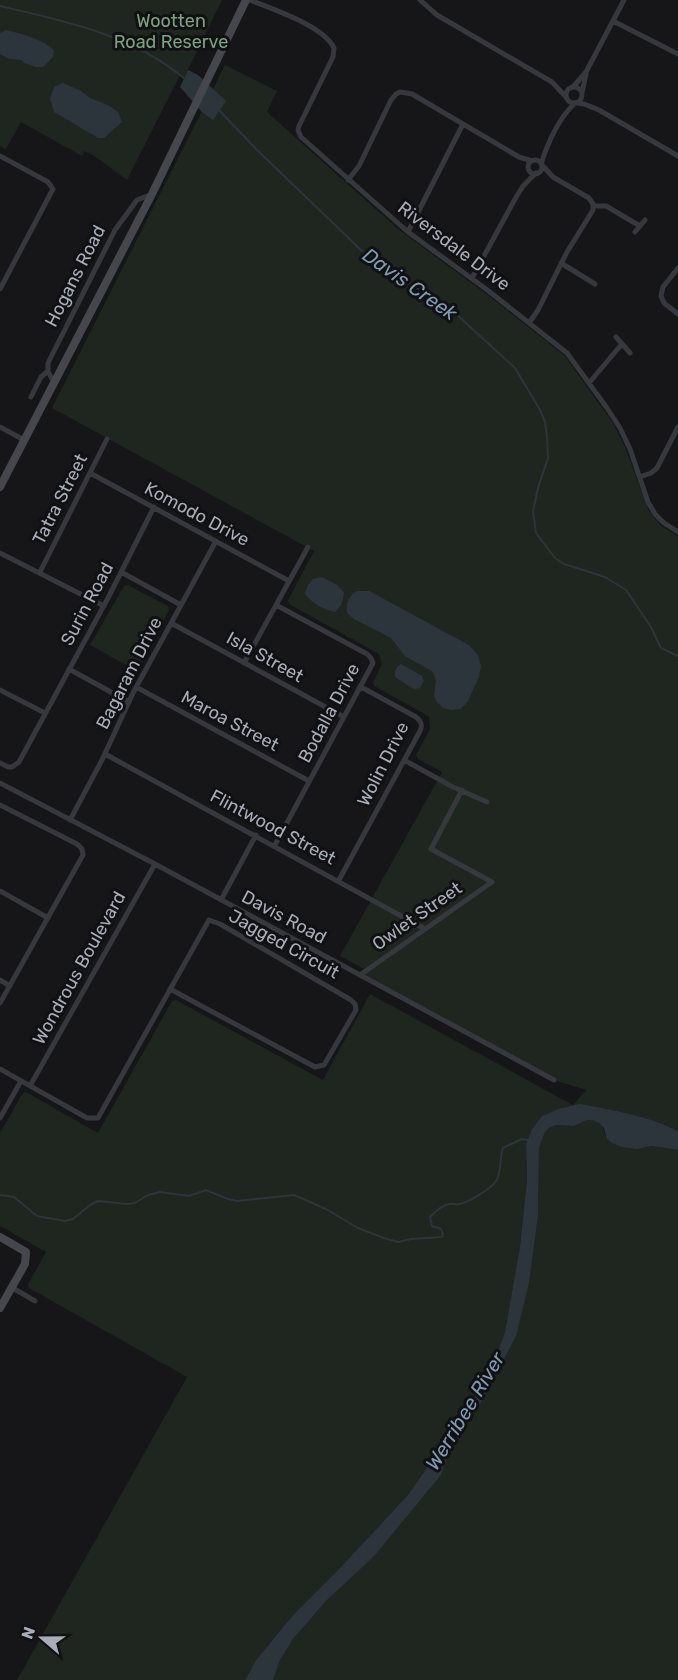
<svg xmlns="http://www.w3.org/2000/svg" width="678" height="1680" font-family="Rubik,sans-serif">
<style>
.green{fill:#1e261f}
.water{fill:#2c353c}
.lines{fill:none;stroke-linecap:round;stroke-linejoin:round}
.stream{stroke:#2c353c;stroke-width:2}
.street{stroke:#37383d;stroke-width:5}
.secondary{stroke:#45474d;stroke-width:8}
.labels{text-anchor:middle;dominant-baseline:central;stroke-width:6;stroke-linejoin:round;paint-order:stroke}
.park-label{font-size:18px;fill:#7fa381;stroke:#111113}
.street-label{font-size:18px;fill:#a8adb8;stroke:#111113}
.water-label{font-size:20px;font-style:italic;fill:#7f9bb3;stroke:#111113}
</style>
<rect width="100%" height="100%" fill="#161618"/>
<path class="green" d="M0,0H222L184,78L180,75L127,180L93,155L84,151L82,156L21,122L6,149L0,146Z
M225,65L277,91L267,112L398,229L485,293L564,355L613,423L625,447L649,511L661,526L678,536V1131L670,1127L558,1109L542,1116L532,1129L526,1144L527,1179L520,1246L505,1332L494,1362L463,1417L407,1496L339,1569L294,1614L256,1660L245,1680H17L187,1377L29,1288L28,1284L46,1252L0,1226V1133L23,1093L26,1092L98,1133L172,1001L176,1000L323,1080L370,994L573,1105L586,1090L554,1080L360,975L366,970L340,956L442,772L418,759L416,755L430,729L429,717L423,713L374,686L373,682L382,664L379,654L289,604L288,600L314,551L52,408Z
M128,585L168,606L169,610L137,671L90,645L124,586Z
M587,1120C597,1119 603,1124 605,1134L638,1149L652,1146L678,1150V1680H273L280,1660L293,1639L326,1601L349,1578L441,1475L452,1444L479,1406L529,1282L538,1216L539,1148L545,1132L549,1128L556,1125L574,1126Z"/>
<path class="water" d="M6,30C22,34 43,39 54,50L53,57L43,67H36L24,63L22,60L9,59L0,54V33Z
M188,70L198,75L226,101L213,120L202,112L180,87Z
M63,83L81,91L90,98L108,105L118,112L122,122L104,138H98L54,112L50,99L54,87Z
M322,577L337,585L344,592C343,601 342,606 335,612C323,610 312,603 305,594L308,585L313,579Z
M357,591H369L469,645L478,655L481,666L479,677L468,701L461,709L451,710L443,708L437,702L434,696L436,680L433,672L405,656L391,638L354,619L347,613C346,603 348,597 357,591Z
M401,664L422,676L424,681L420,688L414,689L395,677C394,672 396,666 401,664Z
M580,1104C613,1110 648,1116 678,1131V1150L652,1146L638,1149L622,1147L612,1143L607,1139L604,1128L599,1123L593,1120H587L574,1126L556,1125L549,1128L545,1132L539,1148L538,1216L529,1283L516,1336L479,1406L452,1444L441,1475L374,1556L326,1601L293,1639L280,1660L273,1680H245L256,1660L294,1614L339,1569L407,1496L463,1417L494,1362L505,1332L520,1246L527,1179L526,1144L532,1129L542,1116L558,1109Z"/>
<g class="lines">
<path class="stream" d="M0,6C65,21 133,35 185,79
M218,109L256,149L361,250L456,314L515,368L540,410L545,422L547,437L548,458L538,488L533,511L536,533L555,558L564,564L605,577L626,590L651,627L661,648L678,656
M0,1195L14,1197L37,1216L65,1221L73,1219L90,1205L98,1201L127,1204L135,1203L148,1195L160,1192L189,1196L206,1190L228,1199L237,1201L294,1195L326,1209L358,1228L384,1238L398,1242L411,1239L442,1237L443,1234L441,1229L432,1226L430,1217C435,1212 442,1205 449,1204C452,1203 456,1205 459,1204C467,1203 491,1189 496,1181C502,1172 499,1159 503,1148L522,1139L528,1140"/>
<path class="street" d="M250,0C272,9 324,26 334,48L333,57L299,126L298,130L301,137L408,232L486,289L567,353L607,408L620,428L630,449L648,502L655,514L664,523L678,532
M420,0L437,15L552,82L566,97
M613,21L678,54
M566 95a8 8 0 1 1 16 0a8 8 0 1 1-16 0Z
M573,87L586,72L624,0
M582,93L586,74
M577,103L584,104L599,110L678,156
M0,156L48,182L53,189L0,289
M528 167a7 7 0 1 1 14 0a7 7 0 1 1-14 0Z
M541,164C548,142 558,119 575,103
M348,180L359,166L391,100L396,94L400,92L412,94L519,157L532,161
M593,206H606L640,226
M408,232L463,124
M635,232L645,220
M561,263L595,284
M678,268L663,287L661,296L664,303L678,314
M472,278L515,199L523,186L536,173
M529,323L538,310L567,252L593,210V204L589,198L553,177L542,165
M616,337L630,353
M54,383L48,371V363L115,230L137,200L150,195
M589,383L621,345
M31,397L41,377L48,371
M0,427L24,440
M90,473L289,581
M640,477L651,473L657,468L678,427
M0,553L104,606
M40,572L107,439
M121,572L181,605
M171,623L344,717
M244,663L308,547
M69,669L129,702
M136,687L309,781
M0,690L45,713
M105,754L425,929
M404,760L453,787L487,802
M0,763L8,767H12L19,762L108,598L154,507
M0,783L155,864L554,1080
M0,805L77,844L82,849L83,855L0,1003
M70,820L102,760L133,693L216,541
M275,845L373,663L371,658L367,654L276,605
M339,880L420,731C423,725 421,721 416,717L361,687
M0,891L48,918
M221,900L256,835
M360,975L492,882L431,849L462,790
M0,980L10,986
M0,1069L87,1118H98L209,920L220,924L351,1000L355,1004L356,1010L324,1065L315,1067L170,989
M30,1086L155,864
M0,1118L21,1081
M11,1287L35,1301"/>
<path class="secondary" d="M0,487L152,194L246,0
M0,1237L26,1252L25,1264L0,1308"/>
</g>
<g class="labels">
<g class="park-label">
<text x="171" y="21">Wootten<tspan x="171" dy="21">Road Reserve</tspan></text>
</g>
<g class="street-label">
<text transform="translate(454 246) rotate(37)">Riversdale Drive</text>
<text transform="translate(75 276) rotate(-63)">Hogans Road</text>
<text transform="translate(60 499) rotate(-63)">Tatra Street</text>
<text transform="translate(197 514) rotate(28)">Komodo Drive</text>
<text transform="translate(87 604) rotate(-62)">Surin Road</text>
<text transform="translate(265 657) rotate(29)">Isla Street</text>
<text transform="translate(129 673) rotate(-63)">Bagaram Drive</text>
<text transform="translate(329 713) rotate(-62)">Bodalla Drive</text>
<text transform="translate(230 721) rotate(28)">Maroa Street</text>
<text transform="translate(383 764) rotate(-63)">Wolin Drive</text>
<text transform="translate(273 827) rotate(28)">Flintwood Street</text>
<text transform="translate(417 916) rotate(-35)">Owlet Street</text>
<text transform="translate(284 917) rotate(28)">Davis Road</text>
<text transform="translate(284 944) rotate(29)">Jagged Circuit</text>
<text transform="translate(79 968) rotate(-61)">Wondrous Boulevard</text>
</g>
<g class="water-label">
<text transform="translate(410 284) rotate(35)">Davis Creek</text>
<text transform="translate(465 1411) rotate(-59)">Werribee River</text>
</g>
</g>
<g transform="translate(42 1638) rotate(290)" stroke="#111113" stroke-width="4.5" paint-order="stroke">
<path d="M0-4.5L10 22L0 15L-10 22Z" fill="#a8adb8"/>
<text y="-9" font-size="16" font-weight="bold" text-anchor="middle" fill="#a8adb8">N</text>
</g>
</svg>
